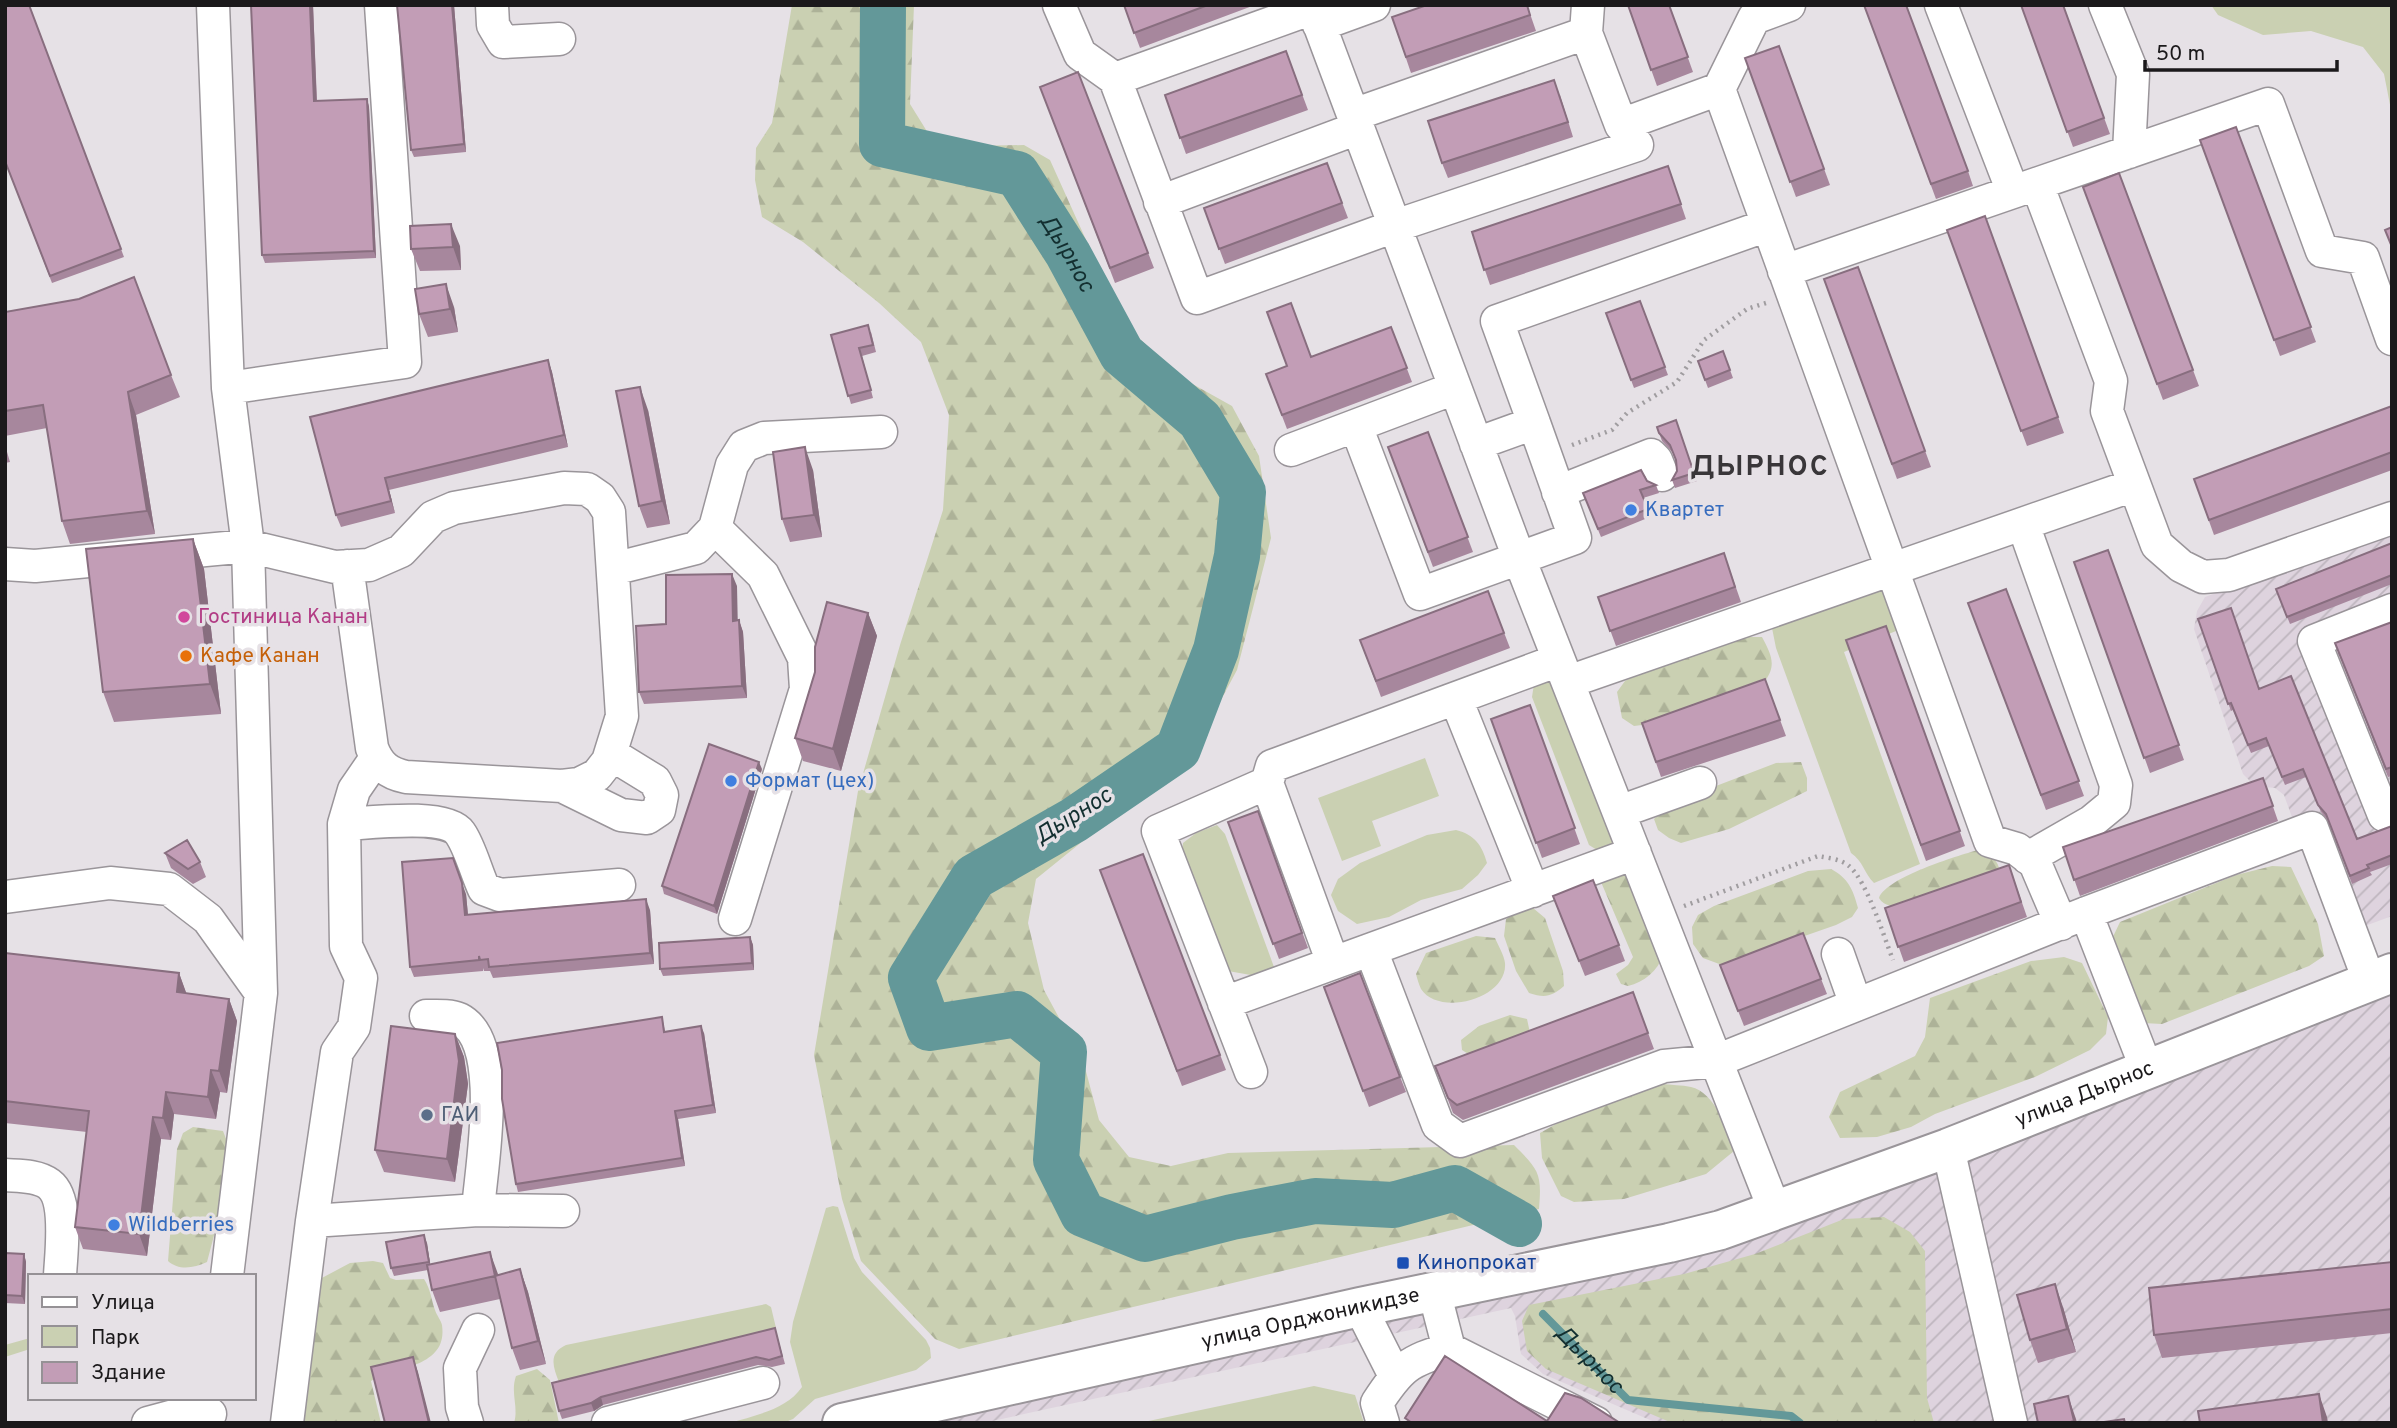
<svg xmlns="http://www.w3.org/2000/svg" width="2397" height="1428" font-family="Overpass,sans-serif">
<style>
.industrial{fill:url(#industrial-furrows)}
.green{fill:#cad0b2}
.forest{fill:url(#forest-firs)}
.lines{fill:none;stroke-linecap:round;stroke-linejoin:round}
.stream{stroke:#639899;stroke-width:8}
.river{stroke:#639899;stroke-width:46}
.minor-casing{stroke:#9a959a;stroke-width:35}
.major-casing{stroke:#9a959a;stroke-width:42}
.path{stroke:#a09da0;stroke-width:4.5;stroke-dasharray:2 5;stroke-linecap:butt}
.minor{stroke:#fff;stroke-width:32}
.major{stroke:#fff;stroke-width:38}
.wall{fill:#a7879d}
.shaded-wall{fill:#886e7f}
.building{fill:#c29db6;stroke:#886e7f;stroke-width:2}
.shop-dot{fill:#3f7fe0;stroke:#e6e1e6;stroke-width:2.5}
.hotel-dot{fill:#d1479c;stroke:#e6e1e6;stroke-width:2.5}
.food-dot{fill:#e8710a;stroke:#e6e1e6;stroke-width:2.5}
.service-dot{fill:#5c6f8a;stroke:#e6e1e6;stroke-width:2.5}
.transit-dot{fill:#1a4fb4;stroke:#e6e1e6;stroke-width:2.5}
.labels{text-anchor:middle;dominant-baseline:central;stroke-width:7;stroke-linejoin:round;paint-order:stroke}
.shop-label{font-size:21px;fill:#366cbe;stroke:#e6e1e6;text-anchor:start}
.hotel-label{font-size:21px;fill:#b23c85;stroke:#e6e1e6;text-anchor:start}
.food-label{font-size:21px;fill:#c56008;stroke:#e6e1e6;text-anchor:start}
.street-label{font-size:21px;fill:#1b191b;stroke:#e6e1e6}
.service-label{font-size:21px;fill:#4e5e75;stroke:#e6e1e6;text-anchor:start}
.transit-label{font-size:21px;fill:#164399;stroke:#e6e1e6;text-anchor:start}
.water-label{font-size:23px;font-style:italic;fill:#132f30;stroke:#e6e1e6}
.district-label{font-size:28px;font-weight:bold;letter-spacing:2px;fill:#393639;stroke:#e6e1e6}
</style>
<defs>
<pattern id="industrial-furrows" width="10" height="10" patternUnits="userSpaceOnUse" patternTransform="scale(1.75)"><rect width="10" height="10" fill="#ded3de"/><path d="M-1 1l2-2M0 10L10 0M9 11l2-2" fill="none" stroke="#beb5be"/></pattern>
<pattern id="forest-firs" width="22" height="20" patternUnits="userSpaceOnUse" patternTransform="scale(1.75)"><rect width="22" height="20" fill="#cad0b2"/><path d="M5 1l3.5 6h-7zM16 11l3.5 6h-7z" fill="#adb298"/></pattern>
</defs>
<rect width="100%" height="100%" fill="#e6e1e6"/>
<path class="industrial" d="M2392,527V916L2335,937L2284,795L2275,788L2255,786L2243,774L2194,629L2197,611L2205,597Z
M2392,992V1423H1657L1543,1374L1521,1354L1515,1316L1511,1308L983,1423H907L1615,1269Z"/>
<path class="green" d="M2211,5H2388L2392,9V115L2384,74L2363,47L2311,31L2263,35L2218,15Z
M1885,587L1900,622L1896,631L1844,652L1920,864L1874,883C1864,873 1863,861 1851,853L1776,648L1772,628L1776,619Z
M1555,675L1620,847L1597,850L1589,845L1532,697L1534,684Z
M1425,758L1439,796L1372,821L1381,846L1342,861L1318,798Z
M1217,825L1225,834L1274,967L1262,977L1228,971L1181,863L1183,843L1196,833Z
M1456,830C1475,835 1482,845 1487,863L1478,875L1462,889L1421,900L1389,917L1357,924L1338,911L1331,895L1338,879L1360,863L1427,835Z
M833,1206L838,1207L854,1258L862,1272L926,1340L930,1348L931,1358L916,1370L815,1399L793,1419L783,1423H730C755,1415 786,1410 802,1387L790,1342L793,1322L826,1208Z
M766,1304L771,1307L776,1328L771,1334L559,1382C553,1367 548,1353 566,1345Z
M30,1338V1349L5,1357V1345Z
M1314,1386L1355,1395L1364,1423H1139Z"/>
<path class="forest" d="M792,5H914L910,104L928,133L971,146L1024,145L1050,160L1124,324L1180,377L1232,406L1259,456L1271,538L1237,670L1193,752L1036,879L1028,923L1044,990L1084,1064L1099,1120L1129,1157L1171,1166L1228,1153L1514,1145C1539,1170 1542,1173 1539,1209L959,1349L935,1339L861,1261L842,1199L814,1055L858,791L900,645L943,510L949,415L921,342L879,303L803,242L762,217L755,180L756,148L772,123Z
M1747,637H1762C1771,654 1777,665 1765,681L1650,724L1634,726L1622,718L1617,692L1625,681L1638,674Z
M1801,762L1807,778V791L1729,829L1681,843L1669,838L1658,830L1654,819L1669,804L1776,763Z
M1978,850C1991,856 1999,859 2000,874L1906,908C1896,907 1884,907 1879,898C1887,877 1957,856 1978,850Z
M2272,866L2291,867L2318,924L2324,956L2309,966L2162,1024L2143,1023L2110,943L2120,922L2236,875Z
M1831,869C1848,878 1853,889 1858,908L1852,917L1836,925L1722,965L1703,958L1693,944L1692,927L1698,915L1714,906L1808,871Z
M1628,871L1663,955C1658,971 1644,982 1628,986L1621,984L1616,974L1628,965L1633,957L1601,882Z
M1533,908L1545,918L1563,971L1564,986C1551,997 1545,998 1529,993L1516,971L1504,936L1506,919L1521,910Z
M1476,936L1495,938C1498,945 1504,955 1505,963C1508,999 1439,1017 1421,989C1419,985 1417,978 1416,974L1426,953Z
M2064,957L2082,963L2108,1017L2106,1034L2090,1050L2035,1077L1935,1114L1911,1127L1877,1137L1840,1138L1829,1117L1840,1092L1915,1056L1925,1037L1930,998L2031,961Z
M1510,1015L1527,1019L1530,1033L1473,1057L1462,1050L1461,1040L1479,1026Z
M1662,1084C1671,1085 1682,1085 1691,1087C1714,1092 1730,1131 1734,1151L1706,1174L1624,1199L1574,1202L1561,1196L1542,1158L1540,1133L1572,1115Z
M193,1127L223,1131L228,1144L216,1228L207,1262C194,1268 179,1271 168,1261L177,1149L183,1133Z
M1884,1217L1910,1232L1925,1251L1927,1398L1934,1423H1672L1546,1369L1527,1351L1522,1321L1529,1305L1684,1274L1755,1254L1844,1219Z
M373,1261L383,1263L390,1278L396,1280L424,1279C431,1290 431,1299 435,1310C437,1316 441,1320 442,1325C448,1367 398,1366 371,1381L381,1423H298L320,1279L350,1263Z
M537,1369L550,1380L559,1423H514C519,1407 510,1393 516,1376Z"/>
<g class="lines">
<path class="stream" id="s1" d="M1543,1314L1628,1400L1791,1416L1800,1423"/>
<path class="river" id="s2" d="M883,5L882,144L1017,174L1068,254L1122,354L1200,420L1243,492L1237,556L1216,650L1178,749L1074,820L974,877L911,978L929,1028L1017,1014L1064,1052L1056,1160L1083,1214L1145,1239L1232,1217L1315,1201L1393,1205L1455,1188L1519,1224"/>
<g class="minor-casing">
<path id="minor" d="M213,5L228,388L248,546L261,993L227,1276
M492,5L493,25L503,42L559,39
M1059,5L1080,54L1115,79
M1312,5L1519,558L1775,1211
M1941,5L2013,192
M2105,5L2133,74L2129,152
M1313,8L1115,79L1197,298L1395,226L1637,145L1621,125
M1319,25L1374,5
M1586,33L1621,125L1719,89L1754,18L1789,5
M1719,89L1990,841L2017,849L2035,863L2061,924
M1353,115L1586,33L1588,5
M2037,184L2111,381L2107,411L2157,545L2181,566L2203,577L2229,575L2392,518
M1160,202L1358,128
M1784,271L2268,104L2322,251L2363,258L2392,339
M228,388L405,362L381,5
M1534,423L1497,321L1768,225
M1356,426L1420,594L1575,538L1534,423L1476,444
M1291,450L1455,388
M1558,492L1651,455L1656,460L1662,475
M2023,524L2116,785L2114,803L2091,822L2028,858
M715,528L763,575L804,658L806,689L735,919
M5,564L35,566L248,546L335,567L369,565L401,551L433,517L454,508L564,488L587,489L600,498L609,512L622,716L608,761L597,775L579,784L562,786L406,777C388,773 379,766 372,748L347,566
M613,569L696,548L715,528L732,465L744,446L764,438L881,432
M2392,610L2314,641L2384,815L2392,812
M1568,682L2134,485
M1456,699L1533,891
M1267,783L1333,963
M562,786L621,815L647,818L659,810L662,795L655,781L611,754
M1619,812L1700,783
M344,824C368,823 446,813 460,833C470,847 476,872 484,889L500,895L619,885
M5,897L110,883L169,889L208,919L261,993
M2086,913L2147,1070
M1371,950L1438,1125L1460,1141L1664,1066L1716,1061L2086,913L2312,828L2370,983
M1838,954L1856,1005
M1224,1003L1635,853
M426,1016C436,1016 450,1015 459,1019C505,1042 481,1167 478,1210
M1251,1072L1158,831L1267,783L1272,766L1559,660
M1948,1148L2011,1423
M5,1175C19,1176 37,1175 49,1184C69,1199 61,1252 60,1276
M312,1221L478,1210L563,1211
M1434,1291L1449,1349
M1360,1307L1395,1376
M148,1423L189,1412L210,1414
M287,1423L312,1221L337,1052L354,1027L361,978L346,946L344,824L354,790L376,758
M467,1423L462,1407L460,1368L478,1330
M608,1423L763,1383
M1383,1423L1377,1403C1400,1368 1408,1361 1449,1349L1596,1423"/>
</g>
<g class="major-casing">
<g id="major">
<path id="s3" d="M842,1423L1360,1307L1669,1243L1721,1230L1948,1148L2392,973"/>
</g>
</g>
<path class="path" d="M1572,445L1612,430L1627,413L1677,382L1704,340L1747,309L1769,302
M1684,906L1818,856C1828,858 1841,859 1849,866C1867,881 1884,937 1893,960"/>
<use href="#minor" class="minor"/>
<use href="#major" class="major"/>
</g>
<path class="wall" d="M29,5L124,257L52,283L5,161Z
M251,5H313L317,101L367,99L369,107L376,258L265,263L262,255Z
M454,5L466,152L414,157L411,150Z
M1124,5H1255L1140,48Z
M1527,5L1536,31L1411,73L1392,17Z
M1628,5H1669L1693,72L1657,86Z
M1864,5L1968,171L1973,186L1936,199Z
M2021,5H2063L2110,134L2073,147Z
M1779,46L1830,185L1796,197L1745,58Z
M1286,51L1308,110L1186,154L1165,95Z
M1078,72L1154,268L1115,283L1040,87Z
M1560,95L1573,137L1448,178L1442,163Z
M2236,127L2316,342L2280,356L2200,140Z
M1327,163L1348,218L1225,264L1204,208Z
M1668,166L1686,219L1490,285L1472,232Z
M2119,173L2199,386L2163,400L2083,187Z
M1985,216L2064,433L2027,446L1947,230Z
M460,246L461,270L420,271L411,249Z
M1858,267L1931,467L1897,479L1824,279Z
M1640,301L1668,375L1634,388L1606,313Z
M454,307L458,332L428,337L419,314Z
M5,312L171,375L180,397L136,415L155,534L70,544L62,521L47,428L5,436Z
M1391,327L1412,382L1287,429L1266,374Z
M871,332L876,352L862,356L873,398L851,404L831,335Z
M1723,351L1733,378L1708,388L1698,361Z
M548,360L552,372L568,447L389,490L395,513L341,527L336,515L310,417Z
M2392,406V470L2214,535L2194,479Z
M648,410L670,524L647,528L639,506Z
M1676,420L1697,481L1675,488L1672,480L1677,471L1676,461L1673,453L1662,441L1657,427Z
M1428,432L1473,552L1433,567L1388,447Z
M5,445L10,462L5,463Z
M813,470L822,537L790,542L782,519Z
M1647,481L1656,485L1659,493L1643,498L1650,517L1601,537L1583,493Z
M193,539L204,569L221,714L114,722L103,692Z
M2392,543V584L2290,624L2276,589Z
M2108,550L2184,760L2150,773L2074,562Z
M1724,553L1741,602L1616,646L1598,597Z
M737,586V620H739L743,632L747,698L644,704L639,692L666,624Z
M2006,589L2084,796L2046,810L1968,603Z
M1488,591L1510,648L1381,697L1360,640Z
M868,613L877,636L841,771L803,761L795,738Z
M2198,619L2259,689L2357,839L2392,826V864L2370,872L2372,875L2352,884L2329,822L2321,812L2306,777L2285,785L2269,746L2251,753L2233,710L2231,711Z
M2392,622V776L2388,777L2335,643Z
M1886,626L1965,846L1926,861L1846,640Z
M1765,679L1786,736L1661,777L1642,723Z
M1530,705L1580,844L1542,858L1491,719Z
M762,769L717,914L664,894L662,886Z
M2263,778L2278,821L2080,896L2063,847Z
M1258,811L1308,948L1279,959L1228,822Z
M165,853L200,862L206,877L193,884L171,868Z
M1143,854L1226,1070L1182,1086L1100,870Z
M2009,865L2027,917L1904,962L1885,908Z
M466,894L468,915L650,910L654,964L493,978L490,971H484L483,968V971L414,977L410,967Z
M1559,911L1619,945L1625,961L1585,976Z
M1803,933L1827,994L1744,1026L1720,965Z
M750,937L753,945L754,970L663,976L660,969Z
M5,953L179,973L186,993L229,999L237,1021L227,1093L220,1092L216,1119L174,1114L171,1140L161,1139L147,1256L83,1249L75,1227L87,1132L5,1123Z
M1360,973L1406,1092L1369,1107L1324,987Z
M1633,992L1654,1049L1463,1120L1453,1113L1435,1066Z
M662,1017L665,1031L704,1033L716,1113L678,1119L685,1166L518,1192L516,1184Z
M455,1034L464,1057L468,1084L455,1182L384,1172L375,1150Z
M427,1243L430,1264L498,1275L520,1269L528,1292L546,1364L520,1370L512,1348L500,1299L440,1312L432,1290L428,1270L394,1276L391,1268Z
M5,1253L24,1254L26,1262L25,1304L5,1303Z
M2392,1262V1333L2162,1358L2154,1335Z
M2063,1307L2076,1352L2038,1363L2030,1340Z
M775,1328L785,1364L772,1367L758,1365L603,1405L594,1411L562,1419L559,1411Z"/>
<path class="shaded-wall" d="M310,5H313L317,109L314,101Z
M452,5H454L466,152L464,144Z
M367,99L369,107L376,258L374,251Z
M451,224L460,246L461,270L453,247Z
M446,284L454,307L458,332L450,309Z
M548,360L552,372L568,447L564,435Z
M640,387L648,410L670,524L662,501Z
M128,392L136,415L155,534L147,511Z
M805,447L813,470L822,537L814,515Z
M385,478L389,490L395,513L391,501Z
M193,539L204,569L221,714L210,684Z
M732,574L737,586L738,633L733,621Z
M868,613L877,636L841,771L833,749Z
M739,620L743,632L747,698L742,686Z
M759,762L762,769L717,914L714,906Z
M462,883L466,894L469,926L465,915Z
M646,899L650,910L654,964L650,953Z
M750,937L753,945L754,970L752,963Z
M179,973L187,995L177,992Z
M229,999L237,1021L227,1093L219,1071Z
M701,1026L704,1033L716,1113L713,1105Z
M455,1034L464,1057L468,1084L455,1182L447,1159Z
M211,1070L220,1092L216,1119L208,1097Z
M166,1092L174,1114L171,1140L163,1118Z
M675,1111L678,1119L685,1166L682,1158Z
M153,1117L161,1139L147,1256L139,1234Z
M424,1235L427,1243L431,1270L429,1262Z
M490,1252L498,1274L503,1299L495,1276Z
M24,1254L26,1262L25,1304L22,1296Z
M520,1269L528,1292L546,1364L538,1341Z
M2055,1284L2063,1307L2076,1352L2067,1329Z
M413,1357L418,1372L431,1423H429Z
M2319,1394L2327,1417L2328,1423H2323Z
M2068,1396L2076,1419L2077,1423H2074Z
M601,1397L603,1405L594,1411L591,1403Z"/>
<path class="building" d="M5,5H29L121,249L50,276L5,161Z
M251,5H310L314,101L367,99L374,251L262,255Z
M397,5H452L464,144L411,150Z
M1124,5H1208L1134,33Z
M1427,5H1527L1530,15L1406,57L1392,17Z
M1628,5H1669L1688,57L1651,70Z
M1864,5H1906L1968,171L1931,184Z
M2021,5H2063L2104,118L2067,132Z
M1779,46L1824,169L1790,182L1745,58Z
M1286,51L1302,95L1180,138L1165,95Z
M1078,72L1148,253L1110,268L1040,87Z
M1554,80L1568,122L1442,163L1428,121Z
M2236,127L2311,327L2274,340L2200,140Z
M1327,163L1342,203L1219,249L1204,208Z
M1668,166L1681,204L1484,270L1472,232Z
M2119,173L2193,370L2157,384L2083,187Z
M1985,216L2058,417L2021,431L1947,230Z
M451,224L453,247L411,249L410,226Z
M2392,227V247L2385,230Z
M1858,267L1925,451L1892,464L1824,279Z
M134,277L171,375L128,392L147,511L62,521L43,405L5,411V312L79,299Z
M446,284L450,309L419,314L415,289Z
M1640,301L1665,367L1631,380L1606,313Z
M1291,303L1311,357L1391,327L1407,368L1282,415L1266,374L1287,366L1267,312Z
M868,325L873,345L859,348L871,390L848,396L831,335Z
M1723,351L1730,370L1705,380L1698,361Z
M548,360L564,435L385,478L391,501L336,515L310,417Z
M640,387L662,501L639,506L616,391Z
M2392,406V452L2209,520L2194,479Z
M1676,420L1694,473L1672,480L1677,471L1676,460L1670,445L1659,433L1657,427Z
M1428,432L1468,537L1428,552L1388,447Z
M805,447L814,515L782,519L773,452Z
M1641,470L1647,481L1656,485L1640,490L1648,509L1598,529L1583,493Z
M193,539L210,684L103,692L86,549Z
M2392,543V575L2287,617L2276,589Z
M2108,550L2179,745L2144,758L2074,562Z
M1724,553L1735,587L1610,631L1598,597Z
M732,574L733,621L739,620L742,686L639,692L636,626L666,624V575Z
M2006,589L2079,781L2041,795L1968,603Z
M1488,591L1504,633L1376,681L1360,640Z
M827,602L868,613L833,749L795,738L815,672V647Z
M2231,608L2259,689L2291,676L2357,839L2392,826V855L2367,865L2369,868L2350,876L2326,814L2318,805L2303,769L2282,777L2266,738L2248,745L2231,703L2228,704L2198,619Z
M2392,622V767L2386,769L2335,643Z
M1886,626L1960,831L1921,845L1846,640Z
M1765,679L1780,720L1656,762L1642,723Z
M1530,705L1575,828L1536,843L1491,719Z
M709,744L759,762L714,906L662,886Z
M2263,778L2273,806L2074,880L2063,847Z
M1258,811L1302,933L1273,944L1228,822Z
M187,840L200,862L188,869L165,853Z
M1143,854L1220,1055L1177,1071L1100,870Z
M453,858L462,883L465,915L646,899L650,953L489,967L488,959L480,960L479,956V960L410,967L402,862Z
M2009,865L2021,902L1898,947L1885,908Z
M1593,880L1619,945L1579,961L1553,896Z
M1803,933L1821,979L1738,1011L1720,965Z
M750,937L752,963L660,969L659,943Z
M5,953L179,973L177,992L229,999L219,1071L211,1070L208,1097L166,1092L163,1118L153,1117L139,1234L75,1227L89,1111L5,1101Z
M1360,973L1400,1077L1363,1091L1324,987Z
M1633,992L1648,1033L1457,1105L1448,1098L1435,1066Z
M662,1017L664,1032L701,1026L713,1105L675,1111L682,1158L516,1184L502,1099V1070L497,1043Z
M391,1026L455,1034L459,1061L447,1159L375,1150Z
M424,1235L429,1262L391,1268L386,1242Z
M490,1252L495,1276L432,1290L427,1265Z
M5,1253L24,1254L22,1296L5,1295Z
M2392,1262V1309L2154,1335L2149,1288Z
M520,1269L538,1341L512,1348L495,1276Z
M2055,1284L2067,1329L2030,1340L2017,1295Z
M775,1328L782,1356L769,1360L756,1357L601,1397L591,1403L559,1411L552,1383Z
M1445,1356L1547,1421L1565,1393L1581,1398L1620,1423H1412L1405,1418Z
M413,1357L429,1423H385L371,1367Z
M2319,1394L2323,1423H2200L2198,1411Z
M2068,1396L2074,1421L2067,1423H2038L2034,1404Z
M2124,1419L2125,1423H2097Z"/>
<g class="shop-dot">
<circle cx="1631" cy="510" r="7"/>
<circle cx="731" cy="781" r="7"/>
<circle cx="114" cy="1225" r="7"/>
</g>
<circle class="hotel-dot" cx="184" cy="617" r="7"/>
<circle class="food-dot" cx="186" cy="656" r="7"/>
<circle class="service-dot" cx="427" cy="1115" r="7"/>
<rect class="transit-dot" x="1396" y="1256" width="14" height="14" rx="3.5"/>
<g class="labels">
<g class="shop-label">
<text x="1645" y="510">Квартет</text>
<text x="745" y="781">Формат (цех)</text>
<text x="128" y="1225">Wildberries</text>
</g>
<g class="hotel-label">
<text x="198" y="617">Гостиница Канан</text>
</g>
<g class="food-label">
<text x="200" y="656">Кафе Канан</text>
</g>
<g class="street-label">
<text stroke="none"><textPath href="#s3" startOffset="1288">улица Дырнос</textPath></text>
<text stroke="none"><textPath href="#s3" startOffset="480">улица Орджоникидзе</textPath></text>
</g>
<g class="service-label">
<text x="441" y="1115">ГАИ</text>
</g>
<g class="transit-label">
<text x="1417" y="1263">Кинопрокат</text>
</g>
<g class="water-label">
<text stroke="none"><textPath href="#s2" startOffset="371">Дырнос</textPath></text>
<text transform="translate(1074 817) rotate(-32)">Дырнос</text>
<text stroke="none"><textPath href="#s1" startOffset="65">Дырнос</textPath></text>
</g>
<g class="district-label">
<text x="1760" y="468">ДЫРНОС</text>
</g>
</g>
<rect width="2397" height="1428" fill="none" stroke="#1b191b" stroke-width="14"/>
<rect x="28" y="1274" width="228" height="126" fill="#e6e1e6" stroke="#959195" stroke-width="2"/>
<rect x="42" y="1297" width="35" height="10" fill="#ffffff" stroke="#959195" stroke-width="2"/>
<text x="91" y="1309" font-size="21" fill="#1b191b">Улица</text>
<rect x="42" y="1326" width="35" height="21" fill="#cad0b2" stroke="#959195" stroke-width="2"/>
<text x="91" y="1344" font-size="21" fill="#1b191b">Парк</text>
<rect x="42" y="1362" width="35" height="21" fill="#c29db6" stroke="#959195" stroke-width="2"/>
<text x="91" y="1379" font-size="21" fill="#1b191b">Здание</text>
<path d="M2145 60v10h192v-10" fill="none" stroke="#1b191b" stroke-width="3.5"/>
<text x="2156" y="60" font-size="21" fill="#1b191b" stroke="#e6e1e6" stroke-width="5" paint-order="stroke">50 m</text>
</svg>
